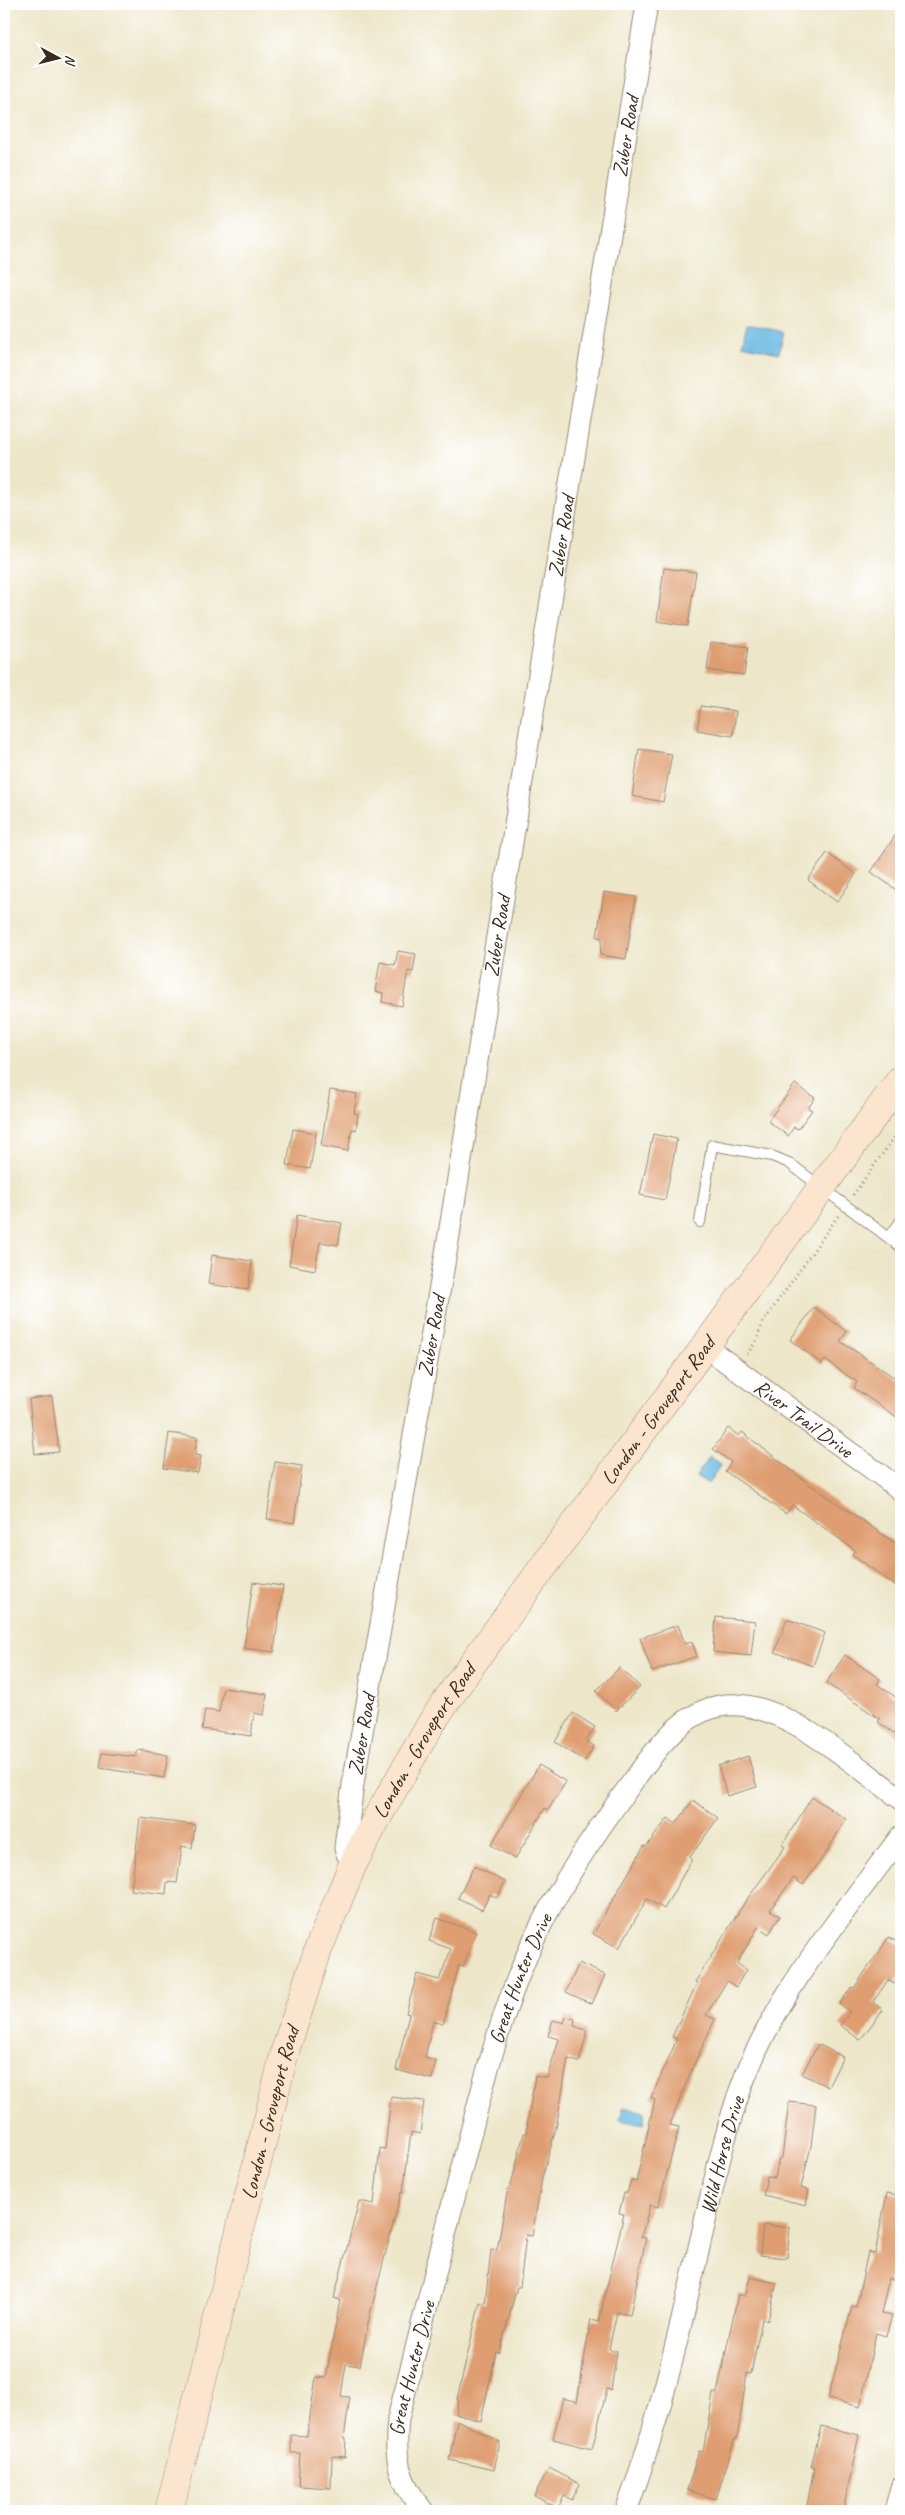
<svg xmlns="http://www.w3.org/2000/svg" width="905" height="2515" font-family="Caveat,sans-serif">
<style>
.water{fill:#65b7e0;stroke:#50707f}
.building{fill:#df9e71}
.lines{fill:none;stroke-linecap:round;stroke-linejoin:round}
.service-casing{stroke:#948874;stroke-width:12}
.minor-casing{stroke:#948874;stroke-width:23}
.secondary-casing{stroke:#948874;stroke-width:29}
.path{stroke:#948874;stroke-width:3;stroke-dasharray:1 4;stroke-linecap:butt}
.service{stroke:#fff;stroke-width:10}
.minor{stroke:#fff;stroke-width:21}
.secondary{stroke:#fbe5cf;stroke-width:28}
.labels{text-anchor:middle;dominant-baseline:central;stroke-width:5;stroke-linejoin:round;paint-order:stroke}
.street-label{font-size:21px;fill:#3b2a1e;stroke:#fff}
</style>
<rect width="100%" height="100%" fill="#fff"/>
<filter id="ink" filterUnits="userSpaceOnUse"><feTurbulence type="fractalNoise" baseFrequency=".02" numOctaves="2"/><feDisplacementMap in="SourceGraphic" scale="10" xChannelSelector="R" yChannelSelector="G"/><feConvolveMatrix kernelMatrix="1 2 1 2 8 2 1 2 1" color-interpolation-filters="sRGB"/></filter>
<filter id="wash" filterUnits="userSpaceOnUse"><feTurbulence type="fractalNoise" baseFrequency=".0096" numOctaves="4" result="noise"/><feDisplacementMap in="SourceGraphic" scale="20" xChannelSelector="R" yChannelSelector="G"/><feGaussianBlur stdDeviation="1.12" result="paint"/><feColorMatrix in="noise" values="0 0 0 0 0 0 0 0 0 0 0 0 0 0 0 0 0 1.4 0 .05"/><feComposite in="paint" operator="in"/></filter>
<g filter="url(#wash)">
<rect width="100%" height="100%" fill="#ede6c9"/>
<path class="water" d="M747,324L784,332L779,353L742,345Z
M710,1457L721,1464L708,1484L696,1476Z
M623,2107L645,2112L643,2125L620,2120Z"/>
<g id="blocks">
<path class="building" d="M664,568L696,572L688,626L657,621Z
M711,642L748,647L744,675L707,670Z
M701,706L736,711L733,736L697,730Z
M639,749L672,754L663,802L632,796Z
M901,827V893L871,872Z
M827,853L856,874L837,902L808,880Z
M604,892L636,897L626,959L600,955L602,938L597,937Z
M398,951L416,954L413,972L408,971L402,1006L382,1002L383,993L375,991L380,962L395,965Z
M795,1084L815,1098L808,1108L812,1110L798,1129L794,1127L788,1136L768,1121Z
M330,1090L357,1094L354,1113L358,1114L356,1130L352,1129L348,1151L321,1146Z
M293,1129L316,1133L310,1169L287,1165Z
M653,1134L677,1139L665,1200L640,1195Z
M297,1215L342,1223L338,1245L320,1242L315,1270L289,1265Z
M212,1255L252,1261L248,1290L208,1284Z
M814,1307L847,1332L840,1341L901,1382V1420L854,1388L857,1382L825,1360L822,1364L790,1340Z
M52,1396L59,1452L35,1454L29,1399Z
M728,1428L739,1436L742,1432L808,1483L901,1547V1590L852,1554L855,1550L792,1505L786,1514L725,1471L731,1462L713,1449Z
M169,1433L197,1437L195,1455L201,1456L198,1473L164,1468Z
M275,1462L302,1466L294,1523L267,1519Z
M253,1582L283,1586L274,1652L244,1648Z
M716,1617L755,1621L751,1656L713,1652Z
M787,1619L825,1633L813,1666L775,1652Z
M678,1625L685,1644L692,1642L697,1656L652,1672L640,1638Z
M845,1655L880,1679L877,1684L901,1701V1738L878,1722L880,1719L826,1683Z
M620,1667L640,1687L616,1711L596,1691Z
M223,1688L267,1694L264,1715L254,1713L251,1736L202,1729L205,1710L219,1712Z
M573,1713L595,1727L586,1741L594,1746L585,1761L555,1742Z
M138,1750L168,1755L164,1778L100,1768L102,1753L136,1757Z
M748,1756L757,1787L727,1796L718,1766Z
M539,1765L566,1782L548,1810L545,1808L515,1859L491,1845Z
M812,1797L846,1819L826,1853L803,1885L793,1878L770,1910L780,1916L769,1934L758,1927L737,1963L746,1970L736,1987L727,1981L706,2015L715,2019L691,2071L670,2125L679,2127L658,2207L650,2205L641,2237L646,2238L630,2315L617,2312L609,2349L617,2351L611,2390L607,2389L592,2449L553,2439L563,2398L577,2402L591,2319L599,2321L624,2214L619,2213L624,2193H627L631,2180L636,2182L655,2100L651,2098L677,2039L672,2037L697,1983L695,1982L745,1902L785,1847L782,1845Z
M693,1800L718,1818L690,1857L692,1859L664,1909L647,1899L619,1948L593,1934L644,1846L646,1847L668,1818L676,1824Z
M140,1818L195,1825L192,1848L182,1846L177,1883L167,1882L166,1894L131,1890Z
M474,1866L505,1882L497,1898L490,1894L482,1910L458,1898Z
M437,1918L476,1932L463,1967L459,1965L443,2024L433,2021L425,2058L436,2061L432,2079L396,2070L409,2014L406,2013L417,1974L439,1980L451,1949L429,1941Z
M889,1937L901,1945V1974L894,1984L888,1980L873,2002L883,2010L860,2040L840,2025L850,2012L839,2004L852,1987L854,1988Z
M579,1963L605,1975L592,2004L566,1992Z
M566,2017L575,2019L574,2026L586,2030V2036L579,2062L568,2059L556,2128L542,2178L532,2236L526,2235L520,2287H517L499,2353L496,2352L481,2421L456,2414L458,2400L457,2399L480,2302L485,2304L491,2250H497L508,2188L510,2189L524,2133H526L535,2076L547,2078L559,2039L548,2036L553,2020L564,2023Z
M818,2044L843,2057L828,2087L802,2074Z
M391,2097L424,2101L420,2134L411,2132L403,2193H401L369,2318L360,2366L346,2364L341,2396L350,2397L344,2438H346L345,2457L332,2456L331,2488L298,2486L300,2453H291V2435L307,2436L316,2377L326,2378L340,2300L334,2298L359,2201L374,2204L380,2148L385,2149Z
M789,2102L816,2105L811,2146L801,2188L809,2190L806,2205L763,2195L767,2177L775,2178L779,2158H782Z
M887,2193L901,2196V2281L889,2278L881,2314L892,2316L886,2336L876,2333L860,2407L828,2399L852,2306L856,2307L868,2252L875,2254Z
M763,2225L790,2228L787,2258L760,2255Z
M750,2277L777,2283L768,2320L762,2319L751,2374L747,2373L737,2439H735L716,2499L687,2490L699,2451L703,2452L713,2393H717L738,2294L745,2296Z
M457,2420L500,2442L494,2470L449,2460Z
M821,2426L859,2435L843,2511H806L814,2467H811Z
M549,2468L580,2484L572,2500L564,2496L558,2508L534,2496Z"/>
</g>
</g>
<g filter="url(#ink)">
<use href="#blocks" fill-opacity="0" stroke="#948874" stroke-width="1"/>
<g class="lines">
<g class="service-casing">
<path id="service" d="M700,1222L712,1145L772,1156L789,1163L901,1247
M889,1238L901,1221"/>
</g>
<g class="minor-casing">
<g id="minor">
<path id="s1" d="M706,1347L901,1490"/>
<path id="s2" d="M352,1866L345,1848L353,1784L447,1247L647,4"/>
<path id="s3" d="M423,2511C398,2480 394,2458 398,2419C420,2335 441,2251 462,2167C483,2085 503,2001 541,1925C565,1877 596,1832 628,1788C653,1754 680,1710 726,1705C783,1699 856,1767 901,1799"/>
<path id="s4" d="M626,2511C660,2420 681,2325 703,2230C715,2179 726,2126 745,2077C780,1988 845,1912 901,1836"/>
<path d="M895,2511L901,2488"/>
</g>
</g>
<g class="secondary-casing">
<g id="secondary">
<path id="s5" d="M169,2511L286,2048L318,1950L352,1866L378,1816L432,1722L467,1671L901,1079"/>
</g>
</g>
<path class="path" d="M853,1195L901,1128
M747,1354L757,1340L763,1322L838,1216"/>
<use href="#service" class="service"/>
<use href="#minor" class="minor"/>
<use href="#secondary" class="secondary"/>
</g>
</g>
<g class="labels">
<g class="street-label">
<text stroke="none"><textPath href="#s2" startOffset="1754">Zuber Road</textPath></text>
<text stroke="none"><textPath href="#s2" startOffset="1349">Zuber Road</textPath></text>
<text stroke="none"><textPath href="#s2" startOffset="944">Zuber Road</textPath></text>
<text stroke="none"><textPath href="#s2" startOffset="539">Zuber Road</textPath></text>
<text stroke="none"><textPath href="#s5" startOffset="1221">London - Groveport Road</textPath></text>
<text stroke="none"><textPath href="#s1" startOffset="121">River Trail Drive</textPath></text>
<text stroke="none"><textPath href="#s2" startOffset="134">Zuber Road</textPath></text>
<text stroke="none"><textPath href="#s5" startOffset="816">London - Groveport Road</textPath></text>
<text stroke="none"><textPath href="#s3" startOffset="556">Great Hunter Drive</textPath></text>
<text stroke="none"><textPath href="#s5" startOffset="411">London - Groveport Road</textPath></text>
<text stroke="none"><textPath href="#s4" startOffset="369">Wild Horse Drive</textPath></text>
<text stroke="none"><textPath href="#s3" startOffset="151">Great Hunter Drive</textPath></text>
</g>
</g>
<rect width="905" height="2515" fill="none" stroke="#fff" stroke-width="20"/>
<g transform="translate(58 58) rotate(97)" stroke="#ffffff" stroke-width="4" paint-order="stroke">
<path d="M0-4L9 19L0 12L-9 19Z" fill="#3b2a1e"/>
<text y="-8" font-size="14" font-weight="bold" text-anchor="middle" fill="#3b2a1e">N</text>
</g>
</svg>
